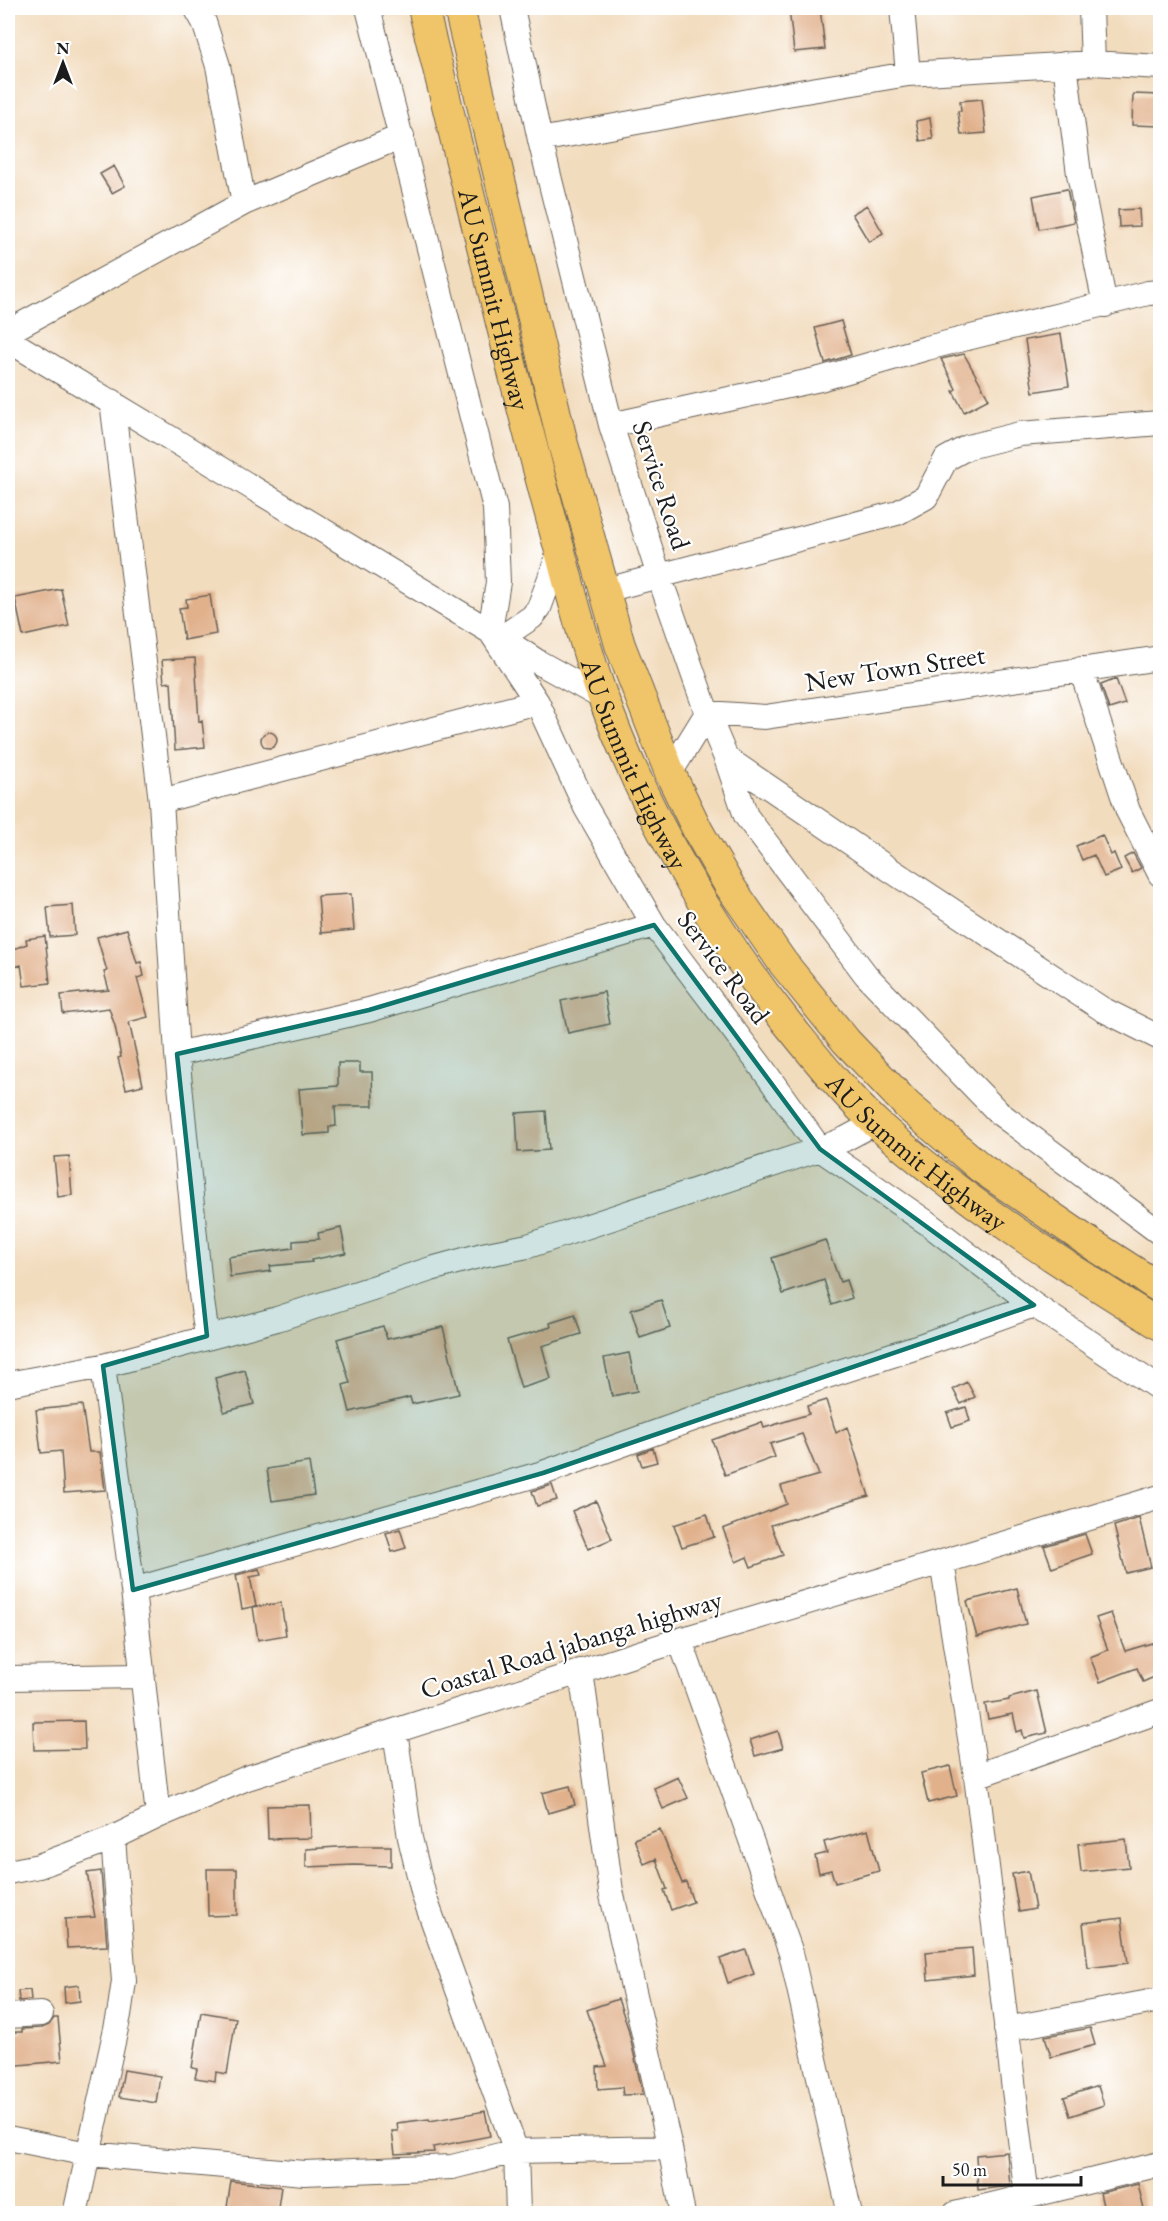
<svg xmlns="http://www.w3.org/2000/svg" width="1168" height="2221" font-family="'EB Garamond',serif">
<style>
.building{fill:#e1b18c}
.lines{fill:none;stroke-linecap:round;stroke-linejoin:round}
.minor-casing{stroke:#675f55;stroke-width:26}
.major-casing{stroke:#675f55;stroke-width:32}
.minor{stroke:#fff;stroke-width:24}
.major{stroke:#f0c469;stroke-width:30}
.marked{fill:#0f766e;fill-opacity:0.2;stroke:#0f766e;stroke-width:4.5;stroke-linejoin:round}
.labels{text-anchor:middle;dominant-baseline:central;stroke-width:4.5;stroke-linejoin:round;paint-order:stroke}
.street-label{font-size:27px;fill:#1c1c1c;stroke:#fff}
</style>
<rect width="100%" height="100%" fill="#fff"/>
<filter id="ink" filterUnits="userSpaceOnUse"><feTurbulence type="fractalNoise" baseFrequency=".0167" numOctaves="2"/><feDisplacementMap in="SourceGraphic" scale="12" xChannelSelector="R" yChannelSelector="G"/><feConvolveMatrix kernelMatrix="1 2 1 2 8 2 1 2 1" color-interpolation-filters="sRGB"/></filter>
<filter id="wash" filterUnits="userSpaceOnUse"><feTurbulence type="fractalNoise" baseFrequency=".008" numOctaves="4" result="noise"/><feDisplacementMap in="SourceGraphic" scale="24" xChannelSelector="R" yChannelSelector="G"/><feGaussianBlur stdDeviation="1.35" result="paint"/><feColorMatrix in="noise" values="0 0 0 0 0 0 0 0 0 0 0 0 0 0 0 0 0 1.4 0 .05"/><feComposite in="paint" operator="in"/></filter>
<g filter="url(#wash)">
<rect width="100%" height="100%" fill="#f2dcbe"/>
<g id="blocks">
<path class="building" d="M804,8H820L825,49L794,52L789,9Z
M1133,94L1161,95V126L1132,125Z
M982,99L986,133L961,135L958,111H961L960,101Z
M930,118L933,139L920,141L916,121Z
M114,166L125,186L112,193L100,174Z
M1067,189L1074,222L1039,229L1033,196Z
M867,205L883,233L869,242L852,214Z
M1139,209L1140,226L1119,227L1118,210Z
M841,321L851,355L825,363L815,328Z
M1061,334L1069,386L1033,392L1025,340Z
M964,354L989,399L964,412L953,391L956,389L941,359Z
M61,589L69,626L23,636L15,598Z
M210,595L216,634L184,640L179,608L187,607L186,599Z
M195,658L199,722L202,721L205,747L175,750L171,682L164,683L162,660Z
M1116,679L1125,704L1109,709L1101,685Z
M261 740a8 8 0 1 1 16 0a8 8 0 1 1-16 0Z
M1102,835L1111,855L1114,853L1121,870L1104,877L1094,855L1082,860L1076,846Z
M1133,853L1141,868L1132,873L1124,858Z
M351,894L354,930L321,933L318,896Z
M73,905L75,935L50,937L47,907Z
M127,929L137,963L141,962L144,976L137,978L148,1017L129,1022L143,1085L126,1089L118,1058L121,1057L115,1026L109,1008L63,1014L61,995L109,990L104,972L107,971L97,937Z
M45,936L50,983L24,986L21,965L8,969V951L27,944L26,939Z
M604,992L610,1024L568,1033L561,1001Z
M338,1063H360V1072H372L373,1106H335L336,1126L329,1127V1133L303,1135L299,1089L338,1086Z
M546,1111L549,1150L518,1152L516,1113Z
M69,1156L72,1195L58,1197L54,1157Z
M341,1228L346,1253L311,1260L312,1262L270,1266L271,1271L230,1277L228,1257L293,1248V1241L319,1239L318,1233Z
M825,1240L840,1282L846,1280L852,1298L832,1305L824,1280L783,1294L772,1258Z
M661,1300L670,1328L640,1338L631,1310Z
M575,1315L581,1334L542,1346L551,1379L521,1388L507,1340L551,1327L550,1323Z
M383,1326L387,1339L443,1327L459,1394L412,1404L410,1397L350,1412L343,1385L350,1383L337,1339Z
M629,1353L637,1391L612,1396L604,1358Z
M245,1370L254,1404L224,1412L215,1378Z
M967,1382L975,1397L961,1404L953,1389Z
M826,1400L836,1433L847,1427L869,1496L771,1525L783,1555L751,1567L747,1557L736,1562L723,1529L787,1504L781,1486L819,1475L802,1434L770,1444L775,1457L725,1475L712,1440L762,1422L764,1428L809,1414L807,1406Z
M82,1405L89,1452H100L105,1490L64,1493L61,1451L41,1453L36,1410Z
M966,1407L970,1421L952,1427L947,1413Z
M653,1448L657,1462L642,1466L638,1454Z
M309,1462L314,1495L272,1501L267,1469Z
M552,1485L557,1500L537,1506L532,1491Z
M596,1501L612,1539L588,1549L572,1511Z
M707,1514L714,1537L682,1547L674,1525Z
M1139,1518L1151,1567L1126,1573L1114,1526Z
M400,1529L406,1548L392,1552L386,1533Z
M1085,1534L1092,1554L1052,1568L1044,1546Z
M259,1569L261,1575L250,1577L256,1606L242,1609L236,1575Z
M1017,1588L1026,1624L977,1637L967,1601Z
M281,1603L286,1635L258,1640L253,1607Z
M1111,1613L1125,1651L1152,1643L1161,1662V1674L1143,1682L1137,1668L1100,1682L1090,1657L1108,1650L1096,1618Z
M1037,1691L1047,1733L1024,1738L1022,1730L1017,1732L1013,1714L988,1719L985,1704L1009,1700V1698Z
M84,1721L85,1749L34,1750L33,1722Z
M778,1731L783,1748L755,1756L750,1740Z
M950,1766L957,1796L928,1803L921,1773Z
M678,1777L688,1798L663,1809L654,1788Z
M570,1786L575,1805L548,1813L542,1793Z
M310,1805L311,1838L268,1839L267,1806Z
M660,1829L682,1883L686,1882L693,1902L671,1910L664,1890L667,1889L656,1859L644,1864L634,1839Z
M868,1830L879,1871L835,1883L831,1870L819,1873L815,1856L827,1853L824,1842Z
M1126,1839L1129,1867L1081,1872L1078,1844Z
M353,1846H391V1866L354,1865L306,1867V1849Z
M207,1869H237V1915L208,1916Z
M101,1871L107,1946L67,1948L65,1919L95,1917L87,1873Z
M1028,1871L1035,1909L1019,1912L1012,1874Z
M1122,1918L1128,1963L1088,1968L1083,1923Z
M972,1948L974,1975L928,1980L926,1952Z
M746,1950L754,1974L728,1983L720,1959Z
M79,1985L80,2001L65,2003L64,1987Z
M30,1990L31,2000L19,2001L18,1991Z
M618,1999L628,2028L643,2094L623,2095L622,2087L598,2089L597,2067L607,2066L587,2010Z
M201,2012L236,2018L227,2074L216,2072L215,2081L195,2078L197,2069L192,2068Z
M54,2018H58L62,2061L8,2066V2032H22V2029L42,2028L49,2025Z
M1090,2028L1095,2045L1051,2057L1045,2036Z
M124,2070L160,2076L156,2103L119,2097Z
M1098,2086L1104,2105L1070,2116L1064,2097Z
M485,2111L490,2136L433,2147L434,2152L395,2154L392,2131H398L397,2123L429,2119L430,2121Z
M1007,2152L1010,2186L978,2190L976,2155Z
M231,2181L281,2187L277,2214H226Z
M1138,2184L1145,2214H1105L1100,2193Z"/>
</g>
</g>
<g filter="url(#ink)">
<use href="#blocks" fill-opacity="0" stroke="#675f55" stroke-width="1.5"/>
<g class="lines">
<g class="minor-casing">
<path id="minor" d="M196,8L204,22L218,66L244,203
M368,8L495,508L498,582L490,631L537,702L586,808L654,925L760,1065L820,1149L926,1222L1034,1305L1160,1389
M512,8L540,140L611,425L659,576L707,713L726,758L746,816L866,975L999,1113L1160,1233
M902,8L908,74
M1091,8L1093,63
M1065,64L1079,174L1105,305
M540,140L787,94L908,74L1093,63L1160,67
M8,332L244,203L402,136
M8,340L501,638L538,662L603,698
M112,401L161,801L177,1054L200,1287L207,1336
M611,425L820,379L927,348L1148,293L1160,292
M606,590L897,513L926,497L946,459L968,447L1020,434L1160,423
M501,638L532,617L539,608L560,551
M1081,669L1128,811L1160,874
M726,758L886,867L1102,1009L1160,1038
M670,773L707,713L765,717L1160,658
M161,801L537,702
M177,1054L369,1010L654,925
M103,1366L133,1590L158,1816
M8,1384L103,1366L277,1319L431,1269L482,1255L528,1246L820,1149L845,1139L875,1123
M942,1562L976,1776L1027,2197
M133,1590L543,1473L696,1418L920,1346L1034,1305
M680,1640L791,1953L850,2214
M581,1671L611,1891L670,2148L683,2214
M8,1678L141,1676
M395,1731L410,1838L424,1896L516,2151L518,2214
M976,1776L1160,1711
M8,1872L39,1866L113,1838L158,1816L247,1778L680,1640L1160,1497
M8,2016L41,2014
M1006,2029L1160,2000
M8,2138L88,2154L304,2173L452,2167L516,2151L670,2148
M75,2214L119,2015L124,1981L113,1838
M955,2214L1160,2164"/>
</g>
<g class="major-casing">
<g id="major">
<path id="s1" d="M423,8C453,130 484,253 514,376C529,434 544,493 560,551C573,600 585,648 602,695C646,815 709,925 788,1024C816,1058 844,1094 877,1124C964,1202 1062,1264 1160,1325"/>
<path d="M459,8L563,444L620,645L670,773L698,831L729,885L783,963L846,1041L908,1106L981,1168L1084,1239L1160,1288"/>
</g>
</g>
<use href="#minor" class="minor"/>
<use href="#major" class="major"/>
</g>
</g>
<path class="marked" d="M654,925L820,1149L1034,1305L543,1473L133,1590L103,1366L207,1336L177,1054L369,1010Z"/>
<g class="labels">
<g class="street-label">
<text stroke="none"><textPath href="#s1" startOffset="300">AU Summit Highway</textPath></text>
<text transform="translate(662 485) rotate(72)">Service Road</text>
<text transform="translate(895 668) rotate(-9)">New Town Street</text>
<text stroke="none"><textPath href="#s1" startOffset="786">AU Summit Highway</textPath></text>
<text transform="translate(724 967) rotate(53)">Service Road</text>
<text stroke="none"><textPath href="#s1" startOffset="1272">AU Summit Highway</textPath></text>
<text transform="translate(571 1644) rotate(-17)">Coastal Road jabanga highway</text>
</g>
</g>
<rect width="1168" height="2221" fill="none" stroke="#fff" stroke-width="30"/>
<g transform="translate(63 63)" stroke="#ffffff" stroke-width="4.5" paint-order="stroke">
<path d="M0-4.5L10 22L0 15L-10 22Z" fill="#1c1c1c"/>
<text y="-9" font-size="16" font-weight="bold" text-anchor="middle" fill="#1c1c1c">N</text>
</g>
<path d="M943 2176v9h138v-9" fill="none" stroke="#1c1c1c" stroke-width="3"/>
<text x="952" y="2176" font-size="18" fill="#1c1c1c" stroke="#ffffff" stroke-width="4.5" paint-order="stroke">50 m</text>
</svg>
